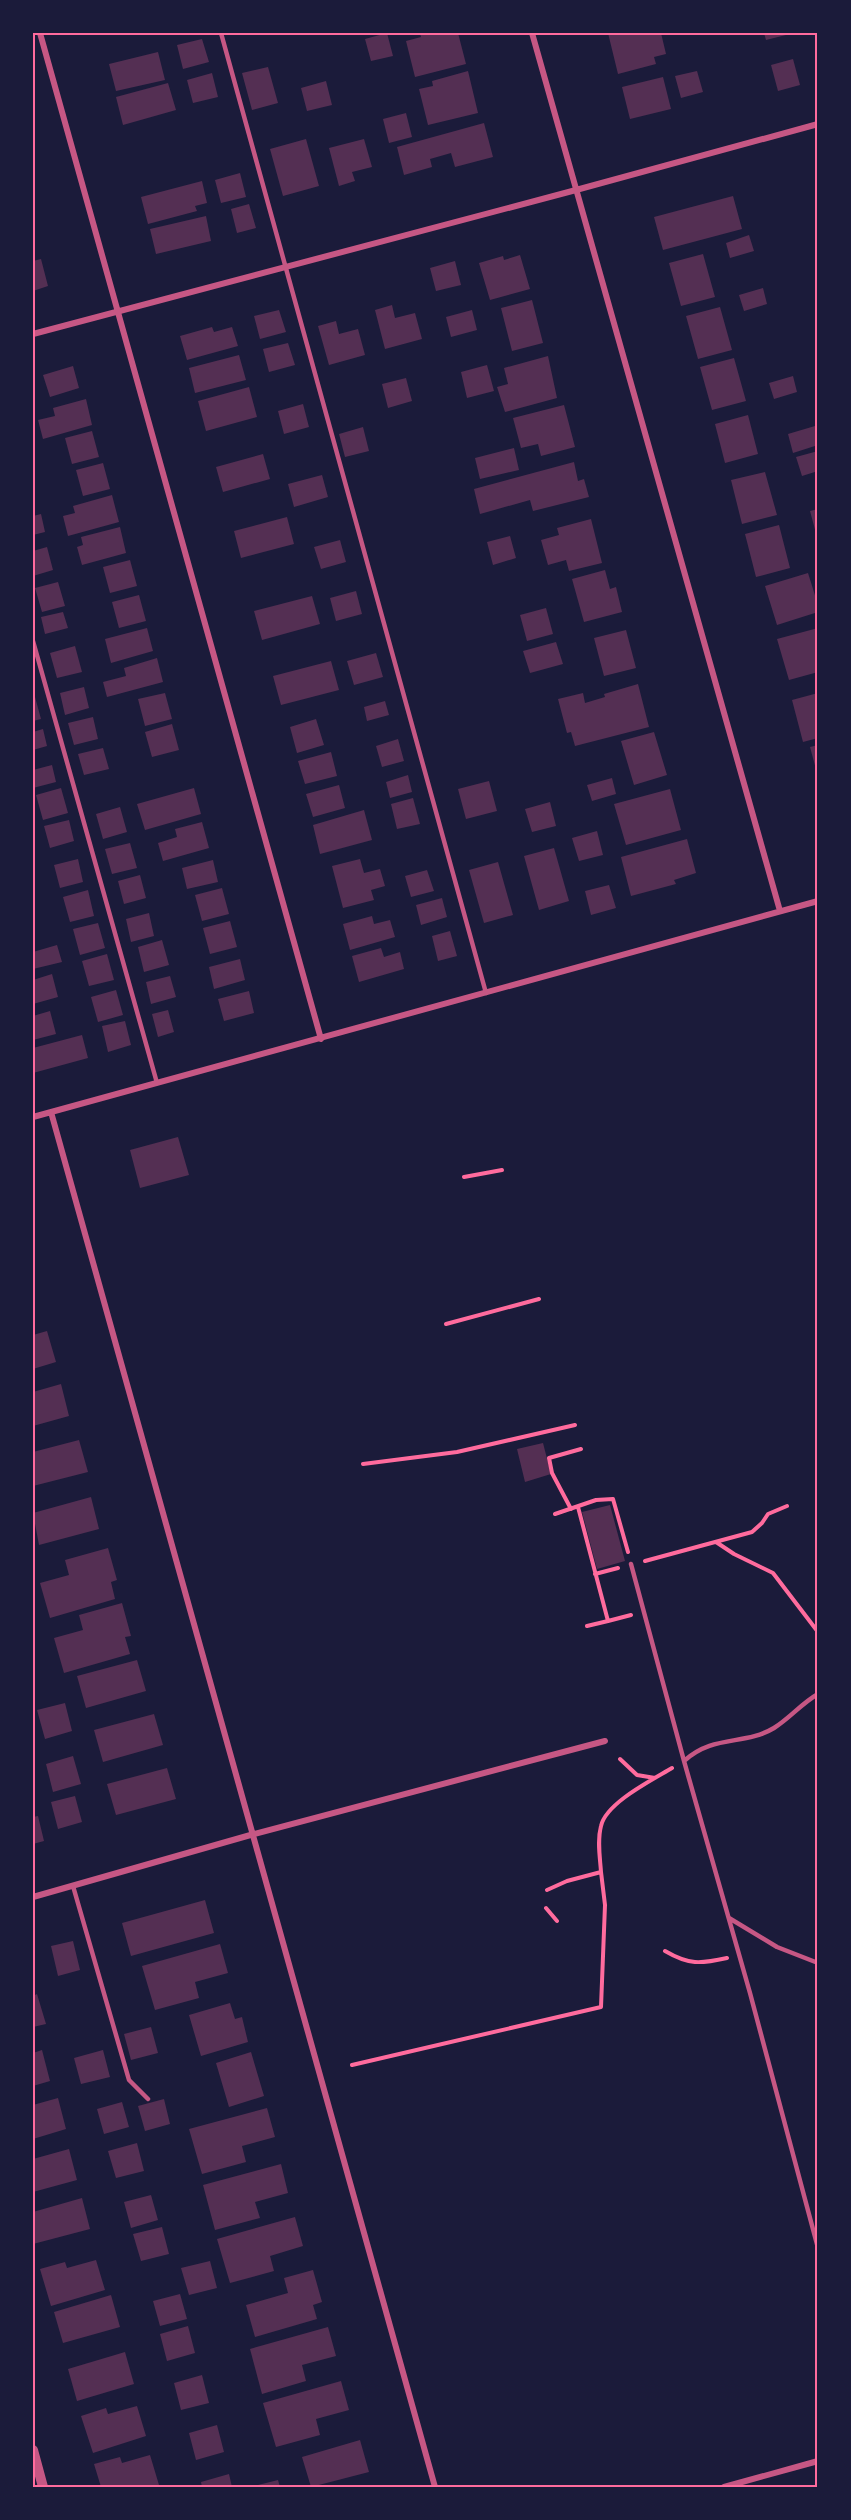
<svg xmlns="http://www.w3.org/2000/svg" width="851" height="2520" font-family="'IBM Plex Serif',serif">
<style>
.building{fill:#542f53}
.lines{fill:none;stroke-linecap:round;stroke-linejoin:round}
.path{stroke:#ff6b9d;stroke-width:4}
.service{stroke:#c65784;stroke-width:4.5}
.minor{stroke:#c65784;stroke-width:6}
.tertiary{stroke:#c65784;stroke-width:10}
.neatline{fill:none;stroke:#ff6b9d;stroke-width:2}
</style>
<rect width="100%" height="100%" fill="#1b1b3a"/>
<path class="building" d="M387,33L393,56L371,61L365,39Z
M420,33H458L466,64L415,77L406,41L421,37Z
M608,33H661L666,54L654,57L656,64L618,74Z
M764,33H790V34L766,40Z
M202,39L209,62L183,69L177,45Z
M158,52L165,80L116,91L109,64Z
M793,59L800,85L778,91L771,65Z
M268,67L278,103L252,110L242,73Z
M468,71L478,113L428,125L419,89L433,86L432,81Z
M697,71L703,92L681,98L675,76Z
M212,73L218,97L193,103L187,80Z
M663,77L671,109L630,119L622,87Z
M326,81L332,105L307,111L301,88Z
M168,83L176,110L123,125L116,97Z
M406,113L412,137L389,143L383,119Z
M484,123L493,157L455,167L451,153L430,159L432,167L404,175L397,147Z
M306,139L319,186L283,196L270,149Z
M364,139L372,167L352,172L355,181L339,186L329,148Z
M240,173L246,197L221,203L215,180Z
M202,181L207,203L195,206L197,211L148,224L141,197Z
M733,196L742,229L663,250L654,217Z
M249,204L256,228L237,233L231,209Z
M206,216L211,241L156,254L150,229Z
M749,235L754,251L730,258L726,243Z
M703,254L715,297L681,306L669,263Z
M520,255L530,289L490,300L479,263L503,256L504,260Z
M41,259L48,286L33,291V261Z
M455,261L461,285L436,291L430,268Z
M763,288L767,304L744,311L739,295Z
M532,300L543,343L512,351L501,308Z
M392,305L395,318L415,313L422,339L385,349L375,310Z
M720,307L732,350L698,359L686,316Z
M279,310L286,332L260,339L254,316Z
M472,310L477,330L451,337L446,317Z
M336,321L339,334L358,329L365,355L329,365L318,326Z
M212,327L214,332L232,327L238,346L187,360L180,336Z
M288,343L295,365L269,372L263,349Z
M239,355L246,380L195,393L189,368Z
M548,356L557,398L505,412L497,387L508,384L504,368Z
M734,358L746,401L712,410L700,367Z
M487,365L494,391L467,398L461,372Z
M73,366L79,388L50,397L43,375Z
M793,376L797,392L774,399L769,383Z
M406,378L412,401L388,408L382,384Z
M249,387L257,417L206,431L198,401Z
M86,399L92,425L43,439L38,420L55,416L53,408Z
M303,404L309,427L284,434L278,411Z
M564,405L575,447L541,456L538,444L521,448L513,418Z
M748,415L758,454L725,463L715,424Z
M815,426L818,445L793,453L788,434Z
M363,427L369,451L345,457L339,434Z
M92,431L99,457L72,464L65,438Z
M514,448L519,470L480,479L475,458Z
M818,451V471L802,476L796,457Z
M263,454L270,479L223,492L216,467Z
M574,462L578,481L584,479L589,497L533,511L530,500L480,514L474,489Z
M103,463L110,489L83,496L76,470Z
M765,472L777,515L742,524L731,480Z
M322,475L328,497L294,507L288,484Z
M112,495L119,522L68,536L63,516L75,513L73,506Z
M818,509V537H817L810,511Z
M41,514L45,532L33,535V516Z
M287,517L294,544L241,558L234,531Z
M591,519L602,563L569,571L566,560L548,565L541,540L559,535L557,528Z
M779,525L790,568L756,577L745,534Z
M120,527L126,553L82,565L77,547L83,545L81,537Z
M510,536L516,558L493,565L487,542Z
M340,540L346,562L321,569L314,547Z
M47,547L53,570L33,576V551Z
M130,560L137,586L110,593L103,567Z
M605,570L610,589L616,587L622,612L584,622L572,579Z
M808,573L818,605V612L777,625L765,586Z
M58,582L65,606L42,612L35,588Z
M356,591L362,614L336,621L330,598Z
M139,595L146,621L119,628L112,602Z
M312,596L320,624L262,640L254,611Z
M546,608L553,634L527,641L520,615Z
M63,612L68,628L45,634L41,617Z
M147,628L153,651L111,663L105,639Z
M818,628V672L789,680L777,639Z
M626,630L636,668L604,676L594,638Z
M556,642L563,664L530,673L523,651Z
M75,646L82,672L57,678L50,653Z
M376,653L383,677L354,685L347,661Z
M157,658L163,682L107,697L103,682L126,676L124,668Z
M331,661L339,690L281,705L273,676Z
M638,684L649,727L575,746L571,732L567,733L558,699L583,693L585,703L605,697L604,694Z
M84,687L89,708L65,715L60,693Z
M165,693L172,719L145,726L138,699Z
M818,693V738L803,742L792,700Z
M33,697H35L41,719L33,721Z
M385,701L389,715L367,721L364,707Z
M93,717L98,739L74,745L68,723Z
M316,719L324,745L297,753L290,727Z
M172,724L179,750L152,757L145,732Z
M43,729L47,746L33,750V732Z
M654,732L667,775L634,785L621,741Z
M398,739L404,761L382,767L376,746Z
M818,745V773H817L810,747Z
M103,748L109,769L84,775L78,754Z
M331,752L337,776L305,784L298,761Z
M52,765L56,782L33,788V770Z
M408,775L412,792L390,798L386,782Z
M612,778L616,794L592,801L587,785Z
M489,781L497,811L466,819L458,789Z
M339,785L345,808L313,817L306,794Z
M61,788L68,813L43,820L36,795Z
M194,788L201,814L145,830L137,804Z
M670,789L681,830L626,845L614,804Z
M413,798L420,824L397,829L391,804Z
M550,802L556,826L532,832L525,809Z
M120,807L127,832L103,839L96,814Z
M364,810L372,840L320,854L313,825Z
M69,820L74,841L50,848L44,826Z
M202,822L209,848L163,861L158,843L177,837L175,829Z
M597,831L603,855L579,861L572,838Z
M687,839L696,873L674,880L676,884L631,896L621,857Z
M130,843L137,868L112,874L105,849Z
M554,848L569,901L539,910L524,856Z
M78,859L83,882L60,888L54,865Z
M360,859L364,873L380,869L385,886L371,890L374,900L343,908L332,866Z
M213,860L218,882L187,889L182,868Z
M498,862L513,915L484,923L469,870Z
M427,870L434,891L411,897L405,876Z
M140,875L146,898L124,904L118,881Z
M609,885L616,908L591,915L585,891Z
M222,888L229,914L202,921L195,895Z
M88,890L94,916L70,922L63,897Z
M442,898L447,917L421,925L416,905Z
M149,913L154,936L131,942L126,919Z
M372,916L374,924L390,920L395,937L350,950L343,924Z
M230,921L237,947L210,954L203,928Z
M98,923L105,948L80,955L73,929Z
M450,931L457,956L438,961L432,936Z
M162,940L169,965L144,972L138,947Z
M57,945L62,962L33,969V952Z
M381,948L384,957L400,952L404,969L359,982L352,956Z
M107,954L114,980L89,986L82,961Z
M240,959L245,980L214,989L209,967Z
M52,974L58,997L33,1004V980Z
M170,976L176,997L151,1004L146,982Z
M116,990L123,1015L98,1022L91,997Z
M249,991L254,1013L224,1021L218,999Z
M168,1010L174,1032L158,1037L152,1014Z
M50,1011L56,1034L33,1040V1016Z
M125,1021L131,1045L108,1052L102,1026Z
M82,1035L88,1058L33,1073V1048Z
M178,1137L189,1175L140,1188L130,1150Z
M47,1331L56,1362L33,1369V1335Z
M61,1384L69,1416L33,1426V1392Z
M79,1440L88,1472L33,1486V1452Z
M543,1443L551,1474L525,1482L517,1449Z
M91,1497L99,1529L39,1545L33,1513Z
M610,1505L625,1561L597,1569L582,1512Z
M108,1548L117,1580L111,1582L115,1599L50,1618L40,1583L69,1575L65,1560Z
M122,1603L131,1636L125,1637L130,1654L64,1673L54,1638L83,1630L79,1615Z
M137,1660L146,1691L86,1708L77,1676Z
M65,1703L72,1731L45,1739L37,1710Z
M154,1714L163,1745L103,1762L94,1730Z
M73,1756L81,1784L53,1792L46,1764Z
M167,1768L176,1799L116,1815L107,1784Z
M75,1796L82,1822L58,1829L51,1802Z
M38,1816L44,1841L33,1844V1817Z
M205,1900L214,1933L131,1956L122,1923Z
M73,1941L80,1970L58,1976L51,1946Z
M220,1944L228,1973L195,1982L199,1998L155,2010L142,1966Z
M37,1994L46,2024L33,2027V1996Z
M230,2003L235,2019L242,2017L248,2042L201,2056L189,2015Z
M151,2027L158,2053L131,2060L124,2034Z
M42,2050L50,2081L33,2086V2053Z
M103,2050L110,2077L81,2084L74,2058Z
M251,2052L264,2096L229,2107L216,2063Z
M58,2098L66,2129L33,2139V2105Z
M164,2099L170,2124L145,2131L138,2106Z
M122,2102L129,2127L104,2134L97,2109Z
M267,2108L275,2137L242,2146L246,2162L202,2174L189,2129Z
M137,2143L144,2171L116,2178L108,2151Z
M69,2149L77,2180L33,2192V2159Z
M281,2164L288,2193L255,2202L260,2218L215,2230L203,2185Z
M151,2195L158,2220L131,2228L124,2202Z
M82,2198L90,2229L33,2244V2212Z
M295,2217L303,2246L270,2256L274,2271L230,2283L217,2239Z
M162,2227L169,2254L141,2261L133,2234Z
M96,2260L105,2290L51,2306L40,2269L65,2262L67,2268Z
M210,2261L217,2288L189,2295L181,2268Z
M313,2270L322,2302L313,2305L317,2319L255,2337L246,2305L288,2293L284,2278Z
M180,2294L187,2319L160,2326L153,2301Z
M111,2295L120,2327L63,2343L54,2312Z
M188,2326L195,2353L167,2361L160,2334Z
M328,2327L336,2356L302,2365L306,2381L262,2394L250,2349Z
M125,2352L134,2384L77,2401L68,2369Z
M202,2375L209,2403L181,2410L174,2383Z
M341,2381L349,2410L316,2419L320,2435L276,2447L263,2403Z
M137,2406L146,2436L93,2453L81,2416L106,2408L108,2414Z
M217,2425L224,2452L196,2460L189,2433Z
M360,2440L369,2472L311,2487L302,2457Z
M150,2455L159,2485L101,2487L94,2464L120,2457L122,2463Z
M229,2474L232,2487H202L201,2482Z
M278,2480L280,2487H255L254,2486Z"/>
<g class="lines">
<path class="path" d="M464,1177L502,1170
M446,1324L539,1299
M363,1464L457,1452L575,1425
M578,1507L608,1621L587,1626
M571,1509L552,1473L549,1458L581,1449
M555,1514L596,1500L613,1499L628,1552
M716,1542L734,1554L773,1573L818,1632
M645,1561L752,1532L762,1523L768,1514L787,1506
M595,1574L618,1568
M608,1621L631,1615
M620,1759L637,1775L655,1778
M547,1890L567,1881L601,1872C600,1857 597,1841 601,1826C606,1803 652,1780 672,1768
M546,1908L557,1921
M665,1951C689,1965 700,1964 727,1958
M352,2065L601,2007L605,1905L601,1872"/>
<path class="service" d="M221,33L486,993
M33,641L157,1083
M631,1564L684,1761
M818,1694C802,1703 790,1718 774,1728C744,1746 714,1734 684,1761L750,1993L818,2248
M73,1886L129,2080L148,2099
M729,1918L777,1947L818,1963"/>
<path class="minor" d="M40,33L321,1039
M532,33L780,911
M33,334L576,190L818,124
M51,1112L435,2487
M33,1117L818,901
M33,1897L254,1834L605,1741
M724,2487L818,2461"/>
<path class="tertiary" d="M33,2450L43,2487"/>
</g>
<rect width="851" height="2520" fill="none" stroke="#1b1b3a" stroke-width="69"/>
<rect x="34" y="34" width="782" height="2452" class="neatline"/>
</svg>
